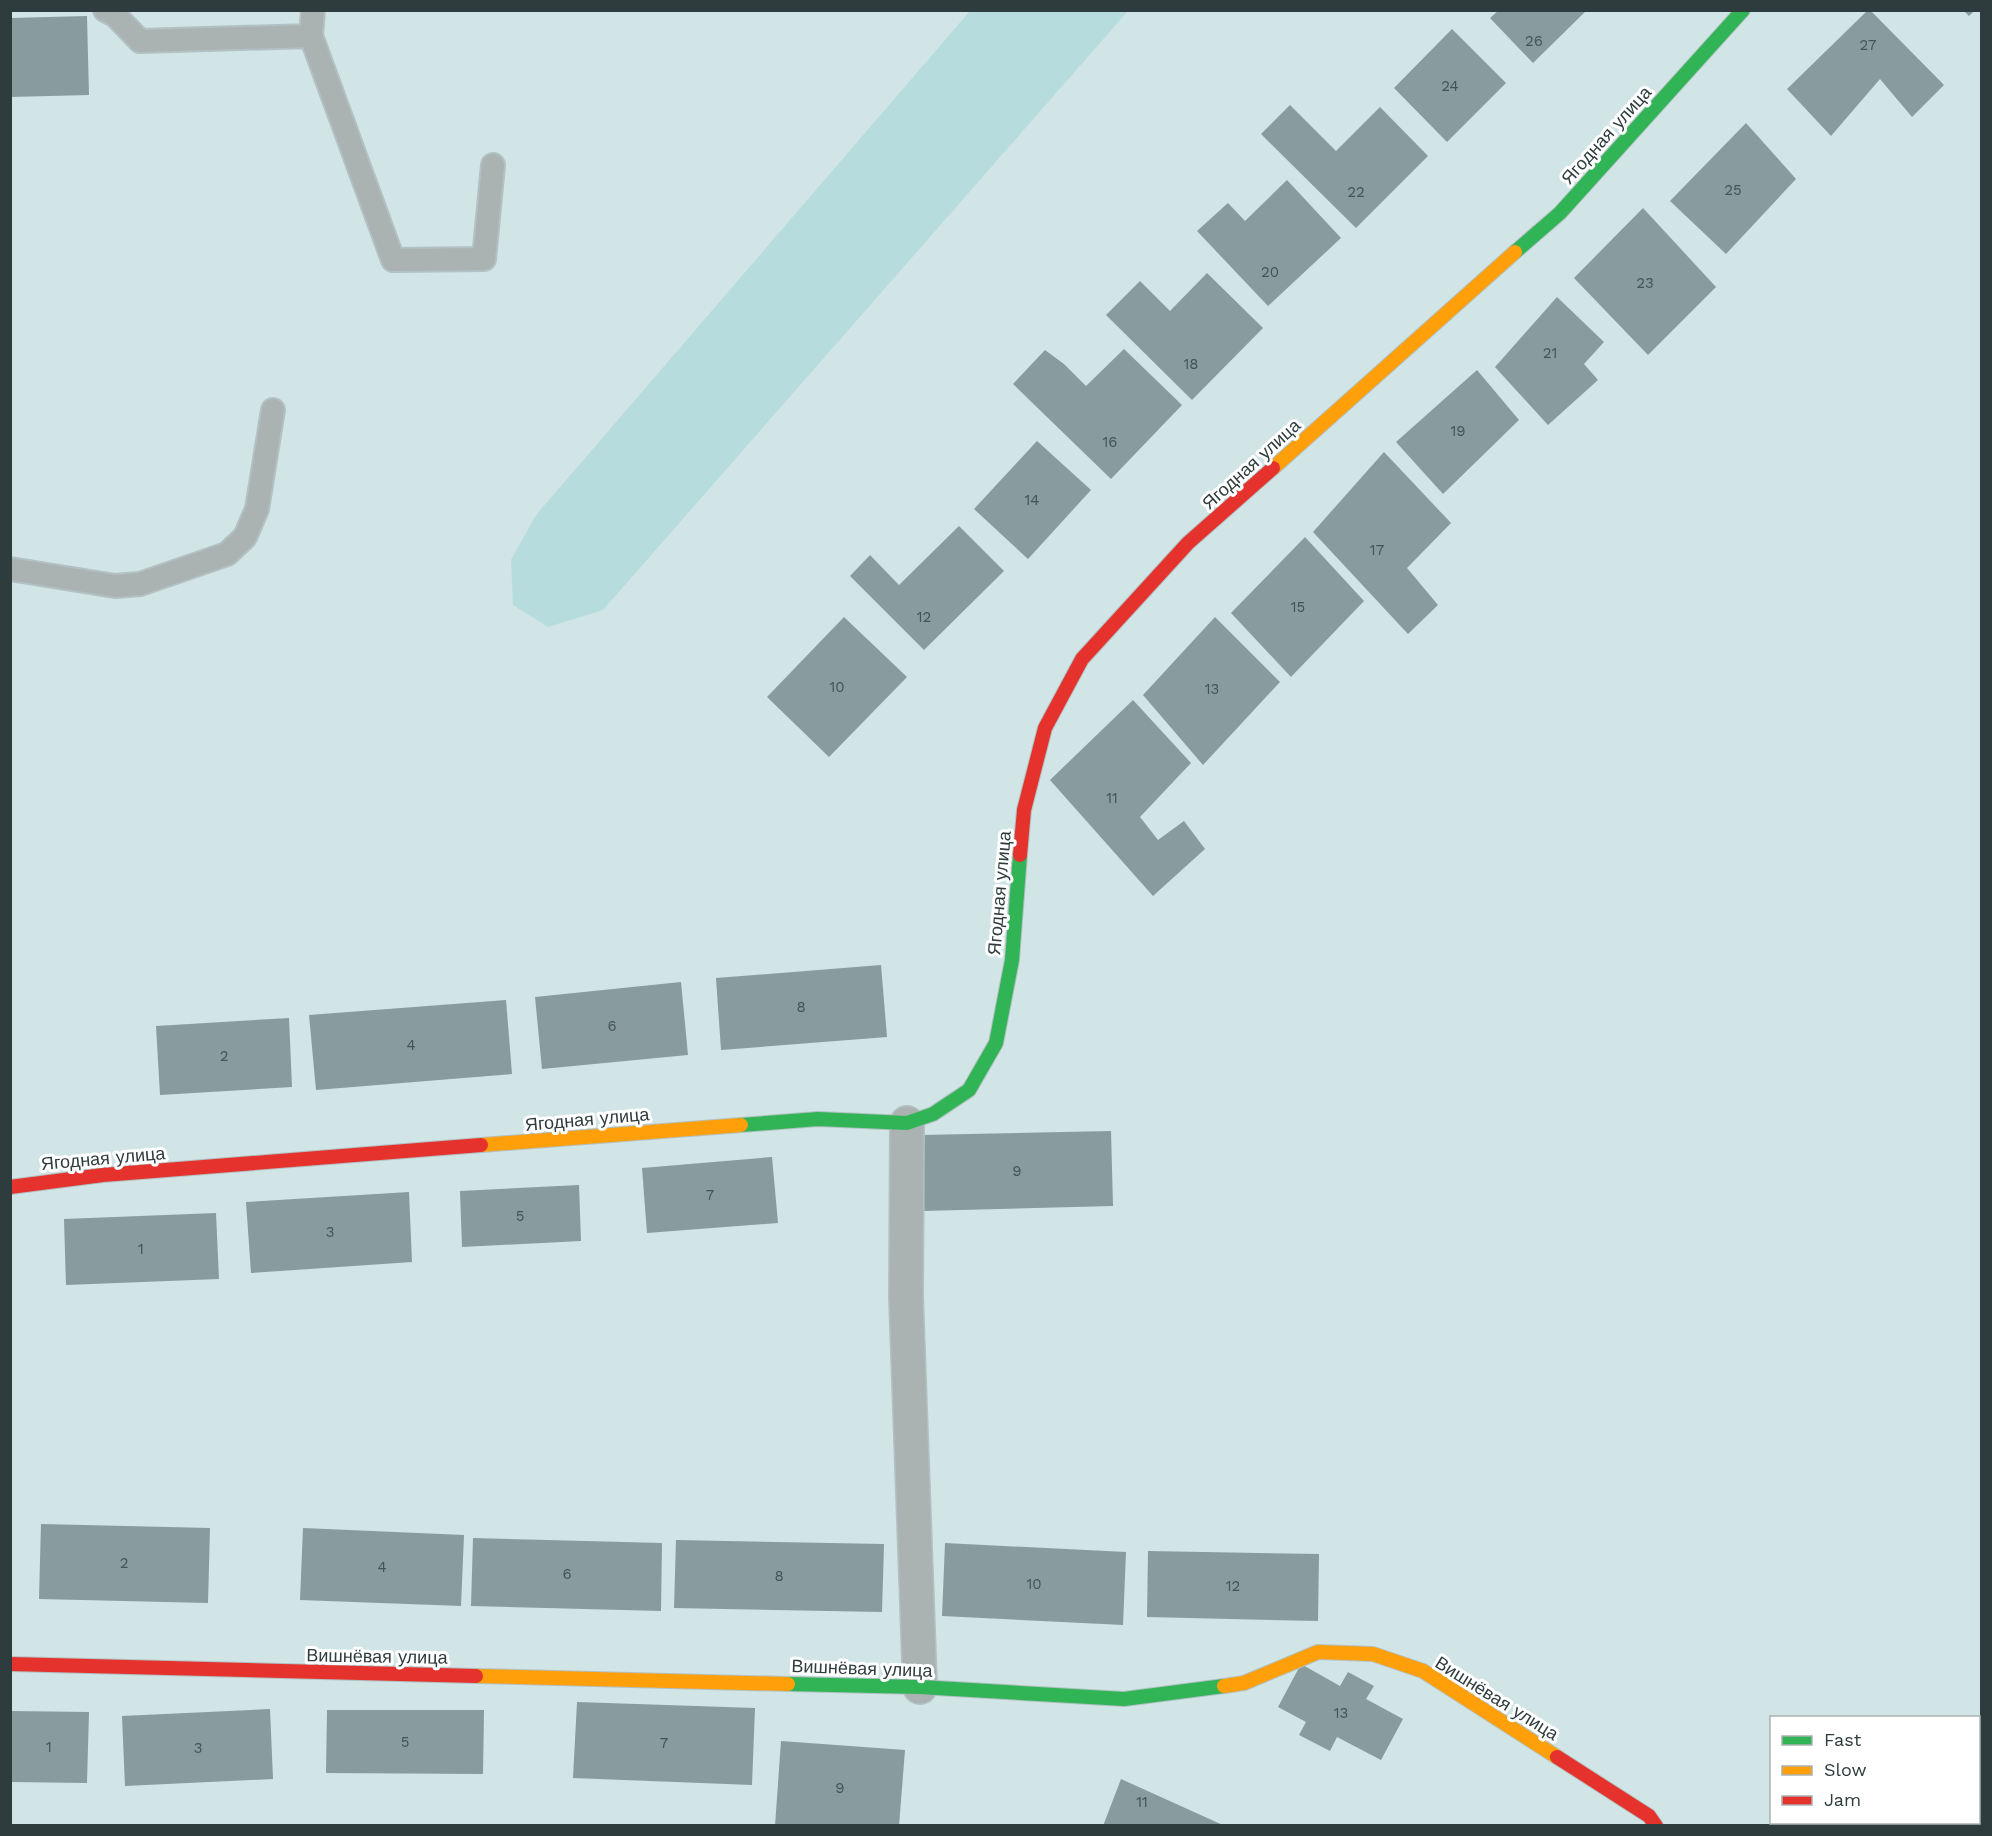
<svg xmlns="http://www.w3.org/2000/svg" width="1992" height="1836" font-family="'Work Sans',sans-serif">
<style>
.green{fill:#b7dcde}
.building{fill:#889b9d}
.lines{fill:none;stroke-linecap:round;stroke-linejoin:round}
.lane-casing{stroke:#b2c1c3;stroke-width:26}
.street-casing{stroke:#b2c1c3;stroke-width:36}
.fast-casing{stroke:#b2c1c3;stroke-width:16}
.slow-casing{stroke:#b2c1c3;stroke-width:16}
.jam-casing{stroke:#b2c1c3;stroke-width:16}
.lane{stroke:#abb2b2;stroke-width:22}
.street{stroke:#abb2b2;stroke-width:33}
.fast{stroke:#30b455;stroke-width:14}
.slow{stroke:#ff9f0a;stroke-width:14}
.jam{stroke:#e5322d;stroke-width:14}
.labels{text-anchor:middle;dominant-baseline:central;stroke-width:6;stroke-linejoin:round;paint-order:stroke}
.number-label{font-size:15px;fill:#455455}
.street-label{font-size:18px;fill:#2f3c3d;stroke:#fff}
</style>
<rect width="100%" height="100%" fill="#d1e4e6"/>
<path class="green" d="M970,11H1128L603,610L548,627L513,605L511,560L536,515Z"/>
<path class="building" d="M1499,10H1587L1533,63L1490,18Z
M1868,10H1870L1944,85L1912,117L1880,79L1831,136L1787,89Z
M1963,10H1975L1969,16Z
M87,16L89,95L10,97V18Z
M1452,29L1506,83L1447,142L1394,88Z
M1290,105L1336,151L1380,107L1428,156L1356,228L1261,134Z
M1746,123L1796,179L1726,254L1670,201Z
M1287,180L1341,238L1268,306L1197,231L1228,203L1245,221Z
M1643,208L1716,287L1648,355L1574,278Z
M1207,273L1263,328L1192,400L1106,315L1140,281L1170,311Z
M1557,297L1604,342L1584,364L1598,380L1548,425L1495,367Z
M1124,349L1182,405L1111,479L1013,384L1045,350L1064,364L1086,386Z
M1477,370L1519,420L1443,494L1396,442Z
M1037,441L1091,490L1028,559L974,509Z
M1384,452L1451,523L1407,568L1438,605L1408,634L1313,532Z
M959,526L1004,571L924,650L850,576L870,555L899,585Z
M1305,537L1364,601L1291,677L1231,613Z
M844,617L907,677L829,757L767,697Z
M1215,617L1280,682L1203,765L1143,695Z
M1133,700L1191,763L1140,817L1158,840L1184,821L1205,849L1153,896L1050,780Z
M881,965L887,1037L721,1050L716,978Z
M681,982L688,1055L542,1069L535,997Z
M506,1000L512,1074L316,1090L309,1015Z
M289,1018L292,1087L160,1095L156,1026Z
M1111,1131L1113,1206L923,1211L921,1135Z
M772,1157L778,1223L647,1233L642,1168Z
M579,1185L581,1241L462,1247L460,1191Z
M409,1192L412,1262L251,1273L246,1202Z
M216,1213L219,1279L66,1285L64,1219Z
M41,1524L210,1528L208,1603L39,1599Z
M303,1528L464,1535L461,1606L300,1600Z
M473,1538L662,1543L661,1611L471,1606Z
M676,1540L884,1544L882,1612L674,1608Z
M945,1543L1126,1552L1123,1625L942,1616Z
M1148,1551L1319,1554L1318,1621L1147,1617Z
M1301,1664L1340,1686L1348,1672L1374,1686L1366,1699L1403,1719L1381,1760L1337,1737L1330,1751L1299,1735L1306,1722L1278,1707Z
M577,1702L755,1708L752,1785L573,1778Z
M270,1709L273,1779L125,1786L122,1716Z
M327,1710H484L483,1774L326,1773Z
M10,1711L89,1712L87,1783L10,1782Z
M781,1741L905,1750L899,1826H775Z
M1121,1779L1225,1826H1103Z"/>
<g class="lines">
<g class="lane-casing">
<path id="lane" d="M105,10L115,15L140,41L311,36
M313,10L311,36L393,260L484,259L493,165
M10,569L115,586L140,584L227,554L245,537L257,509L273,410"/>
</g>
<g class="street-casing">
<path id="street" d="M907,1123L906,1297L920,1687"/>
</g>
<g class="fast-casing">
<path id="fast" d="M1515,252L1560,213L1743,10
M741,1125L818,1119L907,1123L933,1114L969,1090L996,1043L1012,960L1020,855
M788,1684L920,1687L1124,1699L1224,1686"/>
</g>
<g class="slow-casing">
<path id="slow" d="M1273,468L1515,252
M481,1145L741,1125
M476,1676L788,1684
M1224,1686L1244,1683L1318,1652L1373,1654L1423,1671L1557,1757"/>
</g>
<g class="jam-casing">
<path id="jam" d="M1020,855L1024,810L1045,728L1082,659L1188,543L1273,468
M10,1187L103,1175L481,1145
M10,1664L476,1676
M1557,1757L1649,1816L1656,1826"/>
</g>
<use href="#lane" class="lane"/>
<use href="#street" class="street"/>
<use href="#fast" class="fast"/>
<use href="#slow" class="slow"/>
<use href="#jam" class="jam"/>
</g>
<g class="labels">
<g class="number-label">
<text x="1534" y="41">26</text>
<text x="1868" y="45">27</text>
<text x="1450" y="86">24</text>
<text x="1733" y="190">25</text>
<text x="1356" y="192">22</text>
<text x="1270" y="272">20</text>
<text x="1645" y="283">23</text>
<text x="1550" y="353">21</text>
<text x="1191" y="364">18</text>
<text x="1458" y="431">19</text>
<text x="1110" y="442">16</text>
<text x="1032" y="500">14</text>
<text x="1377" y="550">17</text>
<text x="1298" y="607">15</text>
<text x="924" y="617">12</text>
<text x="837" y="687">10</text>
<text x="1212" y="689">13</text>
<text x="1112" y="798">11</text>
<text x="801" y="1007">8</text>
<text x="612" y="1026">6</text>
<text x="411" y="1045">4</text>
<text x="224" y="1056">2</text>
<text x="1017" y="1171">9</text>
<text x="710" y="1195">7</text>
<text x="520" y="1216">5</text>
<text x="330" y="1232">3</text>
<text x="141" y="1249">1</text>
<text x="124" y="1563">2</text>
<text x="382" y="1567">4</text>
<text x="567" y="1574">6</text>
<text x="779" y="1576">8</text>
<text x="1034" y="1584">10</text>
<text x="1233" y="1586">12</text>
<text x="1341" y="1713">13</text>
<text x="405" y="1742">5</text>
<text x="664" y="1743">7</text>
<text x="49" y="1747">1</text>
<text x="198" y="1748">3</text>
<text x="840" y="1788">9</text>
<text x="1142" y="1802">11</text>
</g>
<g class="street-label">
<text transform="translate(1606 135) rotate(-48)">Ягодная улица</text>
<text transform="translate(1251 464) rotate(-42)">Ягодная улица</text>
<text transform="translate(999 893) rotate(-85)">Ягодная улица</text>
<text transform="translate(587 1119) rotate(-5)">Ягодная улица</text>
<text transform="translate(103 1158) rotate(-5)">Ягодная улица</text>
<text transform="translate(377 1656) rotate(1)">Вишнёвая улица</text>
<text transform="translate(862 1668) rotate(2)">Вишнёвая улица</text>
<text transform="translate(1497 1698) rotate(32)">Вишнёвая улица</text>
</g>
</g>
<rect width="1992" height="1836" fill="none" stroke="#2f3c3d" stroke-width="24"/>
<rect x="1770" y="1716" width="210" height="108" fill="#ffffff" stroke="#acb1b1" stroke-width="1.5"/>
<rect x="1782" y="1736" width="30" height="9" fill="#30b455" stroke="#acb1b1" stroke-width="1.5"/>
<text x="1824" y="1746" font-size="18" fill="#2f3c3d">Fast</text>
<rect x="1782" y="1766" width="30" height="9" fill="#ff9f0a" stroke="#acb1b1" stroke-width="1.5"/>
<text x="1824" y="1776" font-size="18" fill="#2f3c3d">Slow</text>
<rect x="1782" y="1796" width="30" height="9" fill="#e5322d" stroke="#acb1b1" stroke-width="1.5"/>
<text x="1824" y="1806" font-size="18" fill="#2f3c3d">Jam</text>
</svg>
